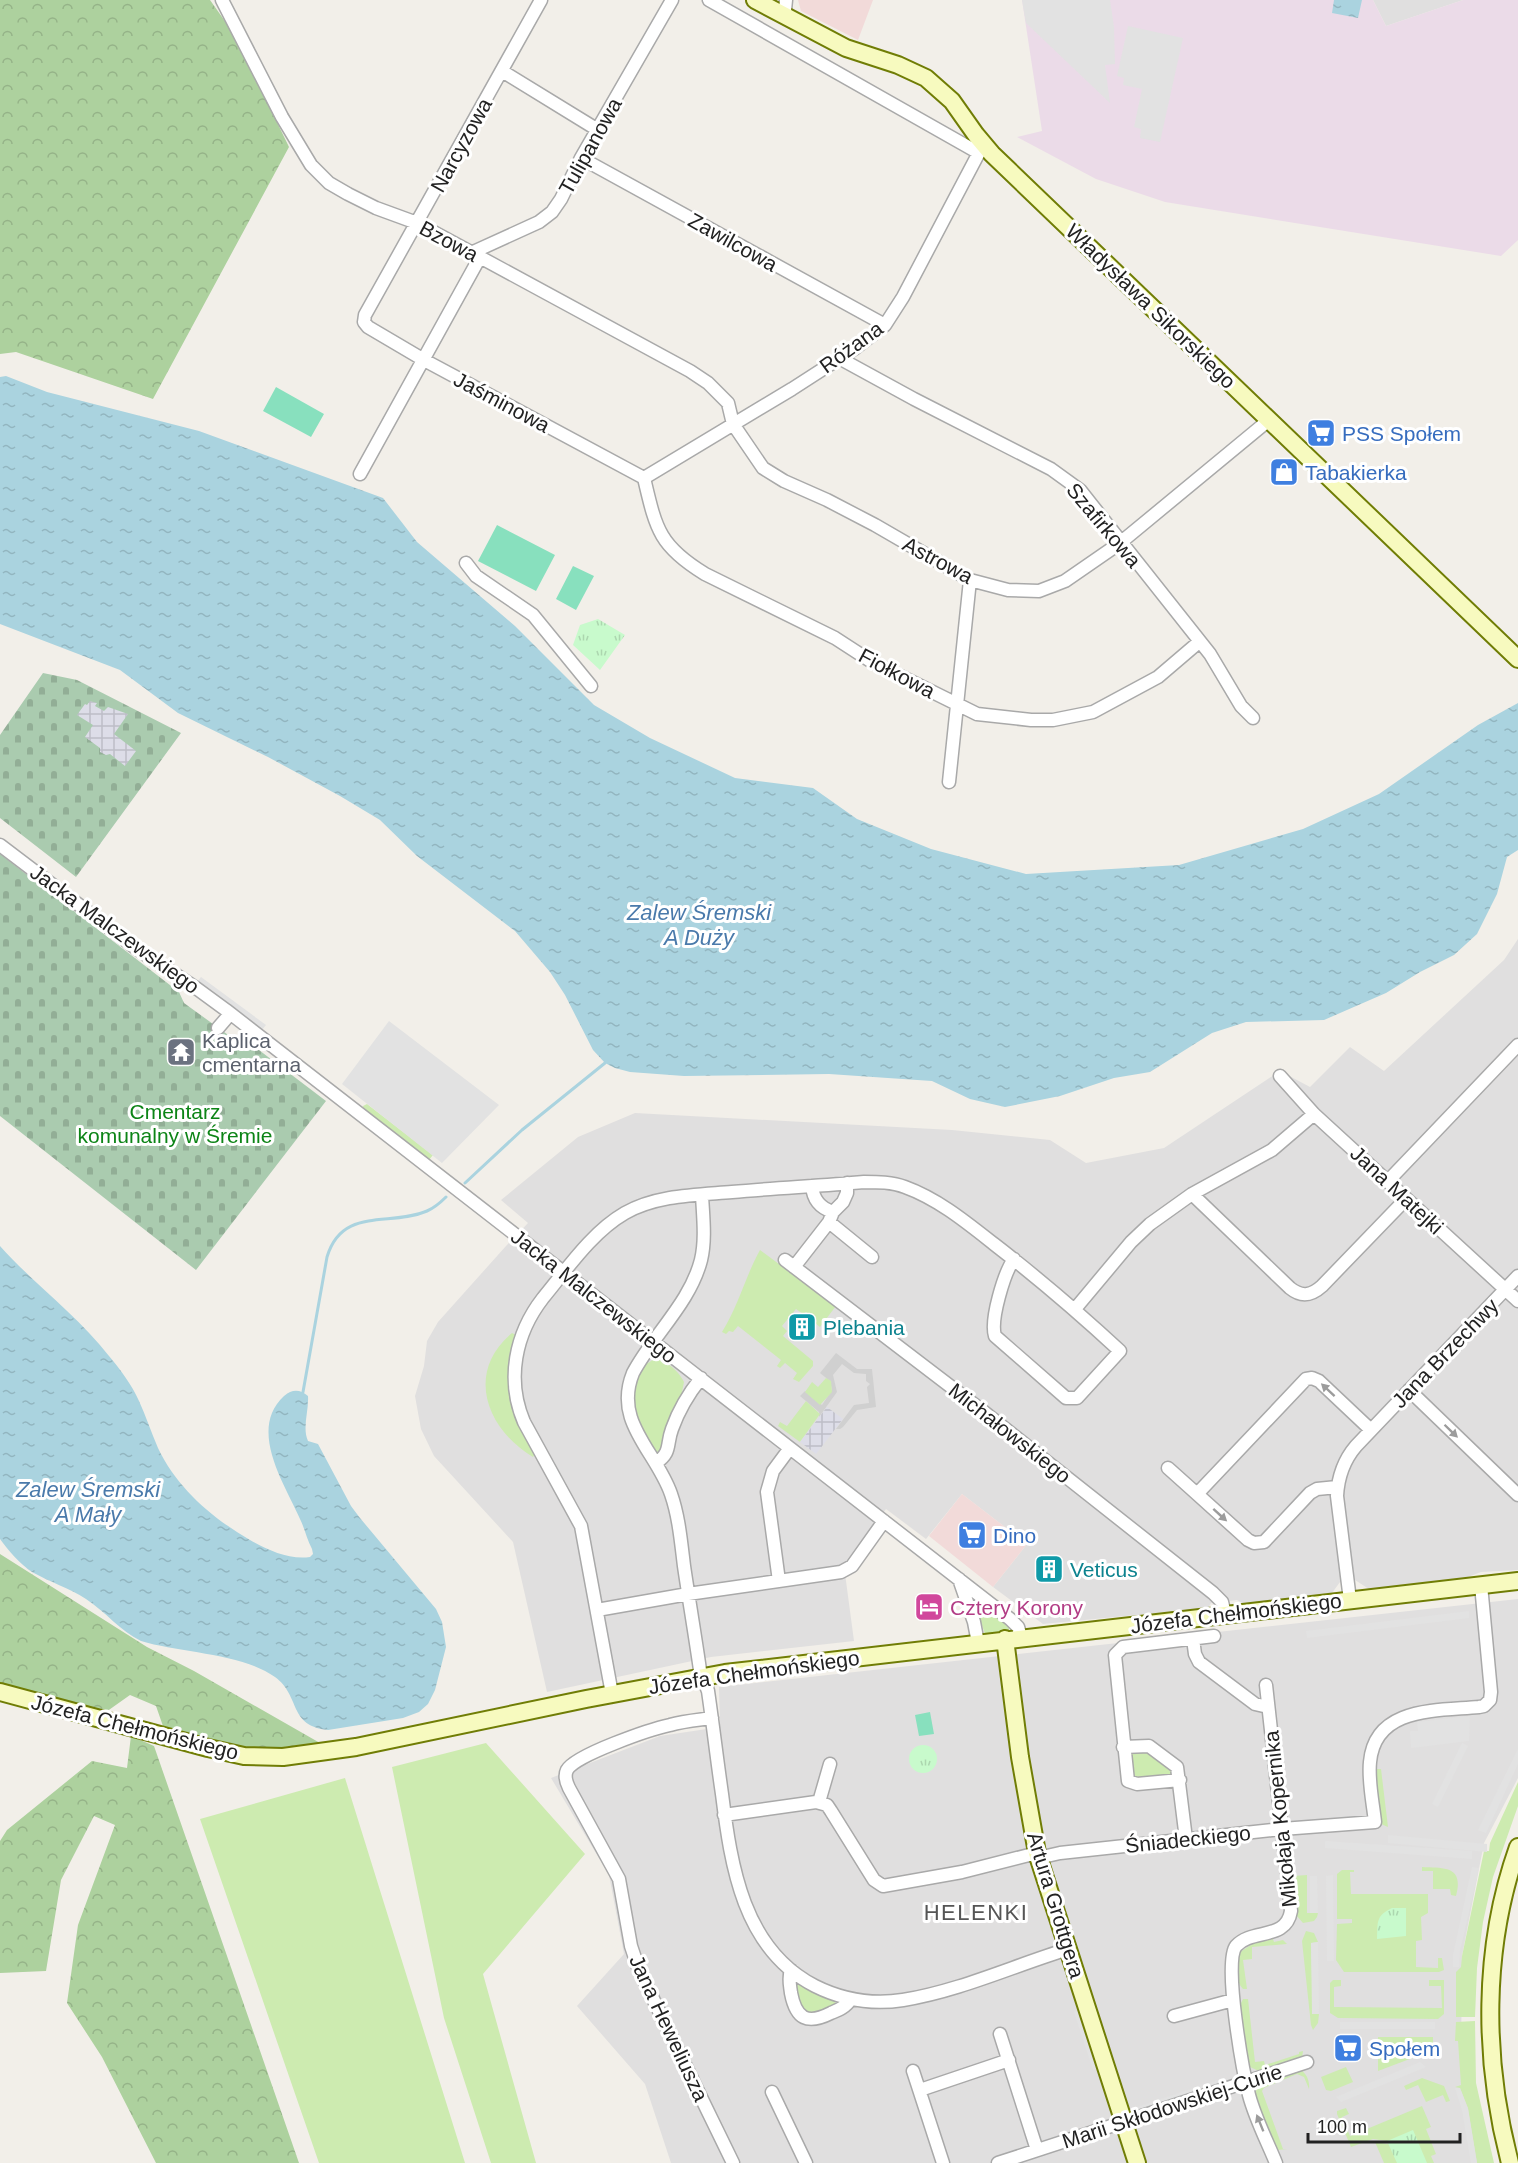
<svg xmlns="http://www.w3.org/2000/svg" width="1518" height="2163" font-family="Arial,sans-serif">
<style>
.residential{fill:#e0dfdf}
.commercial{fill:#f2dad9}
.industrial{fill:#ebdbe8}
.religious{fill:#d0d0d0}
.grass{fill:#cdebb0}
.forest{fill:url(#forest-crowns)}
.cemetery{fill:url(#cemetery-stones)}
.park{fill:url(#park-tufts)}
.pitch{fill:#88e0be}
.parking{fill:#e2e2e2}
.plaza{fill:url(#plaza-grid)}
.water{fill:url(#water-ripples)}
.lines{fill:none;stroke-linecap:round;stroke-linejoin:round}
.stream{stroke:#aad3df;stroke-width:3}
.street-casing{stroke:#a9a9a9;stroke-width:15}
.secondary-casing{stroke:#707d05;stroke-width:20}
.street{stroke:#fff;stroke-width:12}
.secondary{stroke:#f7fabf;stroke-width:16}
.oneway{fill:#9c9c9c}
.labels{text-anchor:middle;dominant-baseline:central;stroke-width:6;stroke-linejoin:round;paint-order:stroke}
.street-label{font-size:21px;fill:#222;stroke:#fff}
.shop-label{font-size:21px;fill:#366cbe;stroke:#fff;text-anchor:start}
.worship-label{font-size:21px;fill:#5b616d;stroke:#fff;text-anchor:start}
.park-label{font-size:21px;fill:#0c8416;stroke:#fff}
.culture-label{font-size:21px;fill:#0d838f;stroke:#fff;text-anchor:start}
.hotel-label{font-size:21px;fill:#b23c85;stroke:#fff;text-anchor:start}
.water-label{font-size:22px;font-style:italic;fill:#4a7aab;stroke:#fff}
.neighbourhood-label{font-size:22px;letter-spacing:1.5px;fill:#555;stroke:#fff}
</style>
<defs>
<pattern id="forest-crowns" width="20" height="18" patternUnits="userSpaceOnUse" patternTransform="scale(1.5)"><rect width="20" height="18" fill="#add19e"/><path d="M2 6a3 3 0 1 1 6 0M12 15a3 3 0 1 1 6 0" fill="none" stroke="#95b388"/></pattern>
<pattern id="cemetery-stones" width="16" height="16" patternUnits="userSpaceOnUse" patternTransform="scale(1.5)"><rect width="16" height="16" fill="#aacbaf"/><path d="M2 7V4a2 2 0 0 1 4 0v3zM10 15v-3a2 2 0 0 1 4 0v3z" fill="#92ae96"/></pattern>
<pattern id="park-tufts" width="24" height="20" patternUnits="userSpaceOnUse" patternTransform="scale(1.5)"><rect width="24" height="20" fill="#c8facc"/><path d="M3 7l-1-3M5 7V3M7 7l1-3M15 17l-1-3M17 17v-4M19 17l1-3" fill="none" stroke="#acd6af"/></pattern>
<pattern id="plaza-grid" width="8" height="8" patternUnits="userSpaceOnUse" patternTransform="scale(1.5)"><rect width="8" height="8" fill="#dddde8"/><path d="M0 4h8M4 0v8" fill="none" stroke="#bdbdc7"/></pattern>
<pattern id="water-ripples" width="26" height="14" patternUnits="userSpaceOnUse" patternTransform="scale(1.5)"><rect width="26" height="14" fill="#aad3df"/><path d="M2 4q2-2 4 0t4 0M15 11q2-2 4 0t4 0" fill="none" stroke="#92b5bf"/></pattern>
</defs>
<rect width="100%" height="100%" fill="#f2efe9"/>
<path class="residential" d="M1373,0H1463L1386,26Z
M1518,939V1570L1481,1572L1468,1577L1369,1589L1355,1580L1340,1582L1332,1593L1244,1604L1237,1600L1211,1603L1208,1608L1043,1624L993,1587L1027,1544L962,1494L926,1539L886,1509L844,1566L854,1641L711,1657L547,1692L513,1542L434,1456L421,1429L415,1396L424,1366L427,1341L438,1322L506,1246L528,1223L501,1200L578,1137L635,1113L952,1130L1050,1140L1086,1163L1164,1148L1280,1071L1310,1087L1350,1047L1384,1071L1504,960Z
M1518,1599V1778L1484,1843L1462,1956L1461,2060L1493,2163H671L645,2084L577,2006L624,1954L609,1875L551,1778L660,1736L720,1727L719,1687Z"/>
<path class="commercial" d="M798,0H873L858,40L801,11Z
M962,1494L1027,1544L993,1587L929,1536Z"/>
<path class="industrial" d="M1022,0H1373L1386,26L1463,0H1518V240L1501,256L1165,202L1096,179L1017,137L1042,131Z"/>
<path class="religious" d="M836,1353L857,1369H872L876,1407L857,1410L843,1427L840,1429H836L854,1405L869,1403L867,1387L870,1384L866,1381V1374L854,1373L842,1364L833,1375L837,1392L819,1417V1412L800,1396L805,1391L822,1405L832,1390L830,1381L820,1373Z"/>
<path class="grass" d="M367,1104L433,1155L429,1160L364,1110L363,1106Z
M760,1250L836,1306L820,1327L815,1323L817,1321L806,1312L803,1314L796,1309L782,1326L787,1331L783,1336L813,1361V1366L799,1382L793,1379L797,1373L785,1363L780,1368L777,1366L781,1360L738,1326L733,1332L729,1331L726,1334L722,1332C739,1305 745,1277 760,1250Z
M512,1333L516,1335L511,1358L535,1454L533,1457C486,1429 465,1372 512,1333Z
M654,1359C666,1360 679,1371 684,1382L682,1392L684,1394L662,1451L660,1453C652,1450 649,1442 644,1435C627,1406 631,1390 646,1362L648,1363Z
M826,1378L831,1381L832,1392L820,1405L805,1392L812,1382L818,1387Z
M806,1401L820,1414L800,1442L778,1426L780,1422L787,1426Z
M978,1602L1009,1626V1632L985,1634L975,1605Z
M486,1743L585,1854L483,1974L536,2163H491L444,2018L392,1767Z
M1143,1749L1172,1767V1775L1138,1780L1132,1777L1131,1752Z
M1374,1769H1381L1388,1827L1381,1824Z
M345,1778L465,2163H319L200,1819Z
M1518,1782V1806L1493,1877L1483,1922L1477,1968L1475,2017H1456V1972L1461,1967L1462,1956L1484,1851H1489L1490,1843Z
M1422,1867C1445,1868 1464,1866 1456,1896L1451,1895L1450,1889H1433V1871H1422Z
M1342,1870H1354V1872H1350L1351,1894H1428V1913L1421,1917L1422,1940L1416,1941V1967L1438,1968V1958H1442L1444,1970L1439,1972H1344L1336,1960L1337,1924L1352,1923V1919H1337V1874Z
M1307,1875V1913H1318L1317,1917L1314,1921L1303,1923L1296,1915L1297,1901L1293,1876Z
M1306,1931L1314,1933L1318,1942L1311,1943L1313,2014H1319L1318,2023L1313,2030L1311,2025L1302,1941Z
M1273,1939L1274,1942L1283,1940L1287,1944L1252,1947V1959L1243,1960L1247,1989H1243C1234,1980 1236,1964 1240,1952L1254,1943Z
M1333,1980H1341V1986L1334,1987V2007L1442,2008L1441,1986H1429V1980H1444V2014L1438,2019L1338,2018L1330,2013V1983Z
M796,1982L834,1999L836,2004L811,2014L801,2010L795,1985Z
M1243,1999H1248L1255,2062L1264,2061L1265,2065L1299,2054V2052L1303,2051L1302,2058L1263,2073L1250,2067L1239,2007Z
M1475,2021L1476,2083L1494,2163H1477L1468,2108L1460,2088L1455,2087L1461,2085L1458,2041H1455L1456,2022Z
M1378,2037H1433V2051L1426,2052L1425,2049L1414,2053L1415,2057L1378,2071Z
M1346,2067L1353,2082L1331,2091L1326,2090L1321,2077Z
M1301,2070C1307,2074 1310,2082 1309,2089L1304,2077L1297,2074L1264,2088L1262,2091L1283,2149H1287L1278,2150L1255,2098C1254,2077 1284,2075 1301,2070Z
M1422,2078L1444,2086L1450,2101L1446,2102L1443,2095L1426,2102L1418,2085L1406,2090L1404,2086Z
M1422,2106L1431,2127L1426,2129L1436,2154L1431,2156L1434,2163H1384L1375,2142L1388,2144L1387,2141L1373,2139L1351,2147L1337,2114V2111L1346,2108L1349,2114L1342,2117L1350,2136Z"/>
<path class="forest" d="M0,0H210L234,34L289,147L153,399L16,352L0,354Z
M0,1554L147,1647L194,1671L320,1743L258,1750L222,1743L164,1729L156,1706L130,1695L106,1712L0,1684Z
M131,1736L154,1746L299,2163H156L102,2057L67,2003L78,1925L115,1825L94,1816L61,1880L46,1971L0,1973V1841L7,1830L92,1761L127,1768Z"/>
<path class="cemetery" d="M43,673L77,680L181,733L76,877L0,818V735Z
M0,854L179,992L184,1003L231,1037L243,1038L326,1101L196,1270L0,1116Z"/>
<path class="park" d="M598,619L625,635L600,670L573,645L580,625Z
M909 1759a14 14 0 1 1 28 0a14 14 0 1 1-28 0Z
M1392,1908H1406V1936L1377,1939C1378,1923 1375,1916 1392,1908Z
M1413,2130L1427,2163H1397L1387,2141Z"/>
<path class="pitch" d="M276,387L324,414L311,437L263,411Z
M497,525L555,555L536,591L478,561Z
M573,566L594,576L576,610L556,599Z
M930,1712L934,1734L919,1736L915,1715Z"/>
<path class="parking" d="M1022,0H1110L1114,27L1115,64L1105,65L1110,103L1026,23Z
M1128,26L1183,38L1160,142L1140,138L1141,129L1134,127L1142,89L1123,85L1124,78L1117,76Z
M201,977L266,1025L262,1030L197,982Z
M389,1021L499,1105L442,1163L342,1084Z
M1469,1611V1618L1307,1638L1306,1631Z
M1470,1716L1469,1741L1411,1748L1410,1731H1418L1417,1722Z
M1462,1743L1468,1746L1438,1807L1432,1804Z
M1518,1749V1764L1486,1833L1478,1830Z
M1388,1835L1487,1844V1852L1388,1843Z
M1325,1841L1472,1851V1859L1325,1848Z
M1472,1867L1479,1868L1460,1951L1459,1967H1453V1955Z
M1333,1875L1334,1961H1327L1326,1876Z
M1310,1876H1317L1318,1913H1310Z
M1318,1942L1319,2014H1312L1311,1943Z
M1081,2009L1100,2068L1093,2070L1074,2012Z
M1340,2022H1435V2029H1340Z
M1420,2062L1426,2067L1341,2102L1336,2097Z
M1224,2078L1226,2084L1139,2113L1137,2107Z
M1455,2088H1460L1468,2109L1477,2163H1471L1462,2110Z"/>
<path class="plaza" d="M90,701L97,703L95,706L104,711L108,707L128,714L114,734L136,751L125,766L110,754L106,755L100,752V748L85,737L93,725L77,715L85,704L87,705Z
M827,1407L843,1419L816,1454L800,1442Z"/>
<path class="water" d="M1334,0H1362L1358,18L1332,13Z
M6,376L47,392L199,431L383,498L417,542L515,626L594,705L650,738L735,778L813,788L857,819L931,849L1026,874L1179,865L1303,829L1379,794L1478,725L1518,703V850L1507,857L1497,894L1477,934L1454,955L1420,972L1386,993L1324,1020L1246,1022L1212,1033L1150,1072L1114,1078L1060,1096L1005,1107L970,1099L932,1081L829,1074L684,1076L630,1072L615,1068L605,1063L593,1050L565,995L550,972L515,931L417,856L380,820L340,796L268,757L178,713L120,670L0,624V377Z
M0,1246C34,1284 77,1315 109,1356C120,1369 132,1385 139,1401C146,1416 151,1432 158,1448C177,1488 212,1518 250,1540C268,1550 289,1560 310,1557L313,1554L312,1549C307,1540 305,1529 300,1519C286,1486 247,1430 284,1396C292,1389 300,1389 308,1396C309,1411 302,1428 308,1441L318,1444L351,1506L360,1518L436,1609L442,1622L446,1647L435,1690L428,1704L419,1712L403,1718L328,1730C288,1726 301,1696 275,1677C242,1653 180,1653 141,1641C120,1631 106,1612 86,1599C69,1588 50,1582 32,1572C20,1564 8,1550 0,1539Z"/>
<g class="lines">
<path class="stream" d="M465,1183L522,1130L605,1063
M303,1392L327,1257C342,1206 390,1227 427,1211C434,1208 440,1203 446,1197"/>
<g class="street-casing">
<path id="street" d="M222,0L282,117L311,165L329,183L348,194L376,208L417,223L690,371L708,383L728,403L733,424L763,468L784,481L827,500L875,525L970,580L1008,590L1039,591L1065,581L1120,543L1269,420
M541,0L365,315L364,322L368,327L424,360L644,478
M709,0L979,153
M783,15L785,10L786,0
M502,71L598,130
M581,158L885,325
M471,253L539,222L552,212L561,199L581,158L672,0
M839,358L914,399L1051,469L1080,490L1210,654L1241,706L1253,718
M360,474L480,257
M644,478C656,529 659,546 705,574L835,638L872,662L977,714L1031,720H1053L1093,712L1158,677L1199,642
M644,478L792,389L854,349L885,325L903,297L983,145
M466,563L476,576L533,615L591,686
M949,782L970,580
M0,845L137,949L196,988L226,1010L1010,1619L1018,1627L1021,1637
M218,1028L230,1014
M1280,1076L1314,1114L1518,1301
M1388,1181L1518,1045
M812,1186C813,1199 820,1208 833,1212
M1192,1194L1290,1288C1301,1297 1311,1296 1322,1286L1406,1199
M702,1195C703,1216 706,1239 701,1260C690,1303 653,1335 633,1373C613,1422 656,1451 671,1494C679,1517 681,1542 684,1566C689,1600 695,1635 700,1670L708,1691C713,1725 717,1760 722,1794C731,1866 743,1949 815,1986C843,2000 871,2005 903,2000C959,1991 1013,1966 1068,1949
M829,1222L872,1257
M785,1260L984,1412L1213,1593L1222,1602L1225,1614
M794,1267L829,1222L833,1212L843,1202L847,1193V1183
M1075,1309L1131,1242L1150,1224L1192,1194L1272,1150L1314,1114
M1409,1390L1518,1495
M656,1463C672,1452 666,1445 672,1429C678,1412 689,1393 701,1378
M1168,1468L1197,1494
M1337,1487L1317,1489L1310,1493L1264,1542L1254,1543L1248,1540L1197,1494L1306,1379L1312,1378L1319,1381L1371,1430
M959,1579L974,1622L978,1643
M779,1581L767,1492L773,1471L790,1448
M1350,1600L1337,1496C1338,1477 1344,1460 1356,1446L1518,1276
M597,1610L688,1594L841,1572L852,1566L884,1521
M1193,1639L1195,1654L1199,1662L1255,1704L1268,1707
M1266,1685L1291,1911C1286,1941 1252,1928 1236,1946C1223,1962 1243,2072 1249,2095C1255,2118 1267,2141 1276,2163
M612,1694L581,1526L524,1422C506,1380 515,1334 543,1298C567,1269 592,1232 625,1213C657,1195 696,1195 732,1192C776,1188 820,1186 864,1182C878,1182 892,1182 905,1187C938,1199 966,1222 994,1244C1038,1278 1079,1313 1120,1351L1077,1398H1066L995,1336C990,1320 1004,1273 1014,1259
M712,1718C698,1720 684,1721 670,1725C651,1729 575,1755 567,1770C564,1776 566,1782 569,1788L619,1879L631,1946L639,1970L733,2163
M1123,1747L1149,1746L1177,1767L1186,1839
M1180,1780L1137,1784L1128,1781L1115,1655L1123,1647L1214,1636
M819,1802L830,1764
M724,1815L816,1802L827,1805L831,1811L874,1880L883,1886L962,1872L1037,1853
M1038,1858L1060,1853L1282,1829L1375,1822C1373,1803 1368,1781 1370,1762C1375,1706 1438,1711 1479,1707L1484,1706L1490,1700L1491,1692L1481,1585
M791,1970C788,1978 790,1985 791,1993C796,2019 807,2025 831,2013C838,2010 846,2007 850,2000
M1174,2016L1233,2000
M1000,2034L1037,2150
M913,2071L943,2163
M920,2090L1009,2060
M772,2092L806,2163
M998,2163L1307,2062"/>
</g>
<g class="secondary-casing">
<path id="secondary" d="M755,0L846,48L898,65L926,78L952,101L976,135L992,154L1518,659
M1005,1639L1020,1757L1037,1853L1137,2163
M0,1692L208,1748L244,1756L283,1757L356,1747L586,1699L725,1673L1518,1581
M1510,2163C1483,2060 1482,1948 1518,1847"/>
</g>
<use href="#street" class="street"/>
<use href="#secondary" class="secondary"/>
</g>
<defs><path id="oneway-solid" d="M-6-.8H1V-3.2L6.5 0L1 3.2V.8H-6Z" transform="scale(1.5)"/></defs>
<g class="oneway">
<use href="#oneway-solid" transform="translate(1328 1390) rotate(-137)"/>
<use href="#oneway-solid" transform="translate(1451 1431) rotate(44)"/>
<use href="#oneway-solid" transform="translate(1220 1515) rotate(42)"/>
<use href="#oneway-solid" transform="translate(1260 2123) rotate(-112)"/>
</g>
<defs>
<g id="supermarket-square" transform="scale(1.5)"><rect x="-9" y="-9" width="18" height="18" rx="4" fill="#3f7fe0" stroke="#fff"/><path d="M-6-5.5h2.5l.6 2H6L4.5 2H-2.5L-4.4-4H-6ZM-1.5 3.2a1.3 1.3 0 1 0 .1 0ZM3 3.2a1.3 1.3 0 1 0 .1 0Z" fill="#fff"/></g>
<g id="shop-square" transform="scale(1.5)"><rect x="-9" y="-9" width="18" height="18" rx="4" fill="#3f7fe0" stroke="#fff"/><path d="M-5-2.5h2.3a2.7 3.5 0 0 1 5.4 0H5L5.5 6h-11ZM-1.5-2.5h3a1.5 2.3 0 0 0-3 0Z" fill="#fff"/></g>
<g id="temple-square" transform="scale(1.5)"><rect x="-9" y="-9" width="18" height="18" rx="4" fill="#6b7280" stroke="#fff"/><path d="M0-6L5-2H3V0L6.5 2.5H4V6H1.5V3h-3V6H-4V2.5H-6.5L-3 0V-2H-5Z" fill="#fff"/></g>
<g id="building-square" transform="scale(1.5)"><rect x="-9" y="-9" width="18" height="18" rx="4" fill="#0f9aa8" stroke="#fff"/><path d="M-4-6H4V6H1V3H-1V6H-4ZM-2.5-4.3h1.7v1.8h-1.7ZM.8-4.3h1.7v1.8H.8ZM-2.5-1h1.7V.8h-1.7ZM.8-1h1.7V.8H.8Z" fill="#fff"/></g>
<g id="hotel-square" transform="scale(1.5)"><rect x="-9" y="-9" width="18" height="18" rx="4" fill="#d1479c" stroke="#fff"/><path d="M-6-4.5h1.5V1H6V5H4.5V3h-9V5H-6ZM-4 0a1.8 1.8 0 1 1 3.6 0ZM.5 0V-2.5h3Q6-2.5 6 0Z" fill="#fff"/></g>
</defs>
<g fill-rule="evenodd">
<use href="#supermarket-square" x="1321" y="433"/>
<use href="#shop-square" x="1284" y="472"/>
<use href="#temple-square" x="181" y="1052"/>
<use href="#building-square" x="802" y="1327"/>
<use href="#supermarket-square" x="972" y="1535"/>
<use href="#building-square" x="1049" y="1569"/>
<use href="#hotel-square" x="929" y="1607"/>
<use href="#supermarket-square" x="1348" y="2048"/>
</g>
<g class="labels">
<g class="street-label">
<text transform="translate(461 145) rotate(-61)">Narcyzowa</text>
<text transform="translate(590 146) rotate(-61)">Tulipanowa</text>
<text transform="translate(449 241) rotate(28)">Bzowa</text>
<text transform="translate(733 242) rotate(29)">Zawilcowa</text>
<text transform="translate(1151 306) rotate(44)">Władysława Sikorskiego</text>
<text transform="translate(851 347) rotate(-36)">Różana</text>
<text transform="translate(502 402) rotate(28)">Jaśminowa</text>
<text transform="translate(1104 525) rotate(50)">Szafirkowa</text>
<text transform="translate(938 560) rotate(28)">Astrowa</text>
<text transform="translate(897 673) rotate(28)">Fiołkowa</text>
<text transform="translate(115 929) rotate(36)">Jacka Malczewskiego</text>
<text transform="translate(1397 1190) rotate(43)">Jana Matejki</text>
<text transform="translate(594 1296) rotate(38)">Jacka Malczewskiego</text>
<text transform="translate(1445 1353) rotate(-46)">Jana Brzechwy</text>
<text transform="translate(1010 1433) rotate(38)">Michałowskiego</text>
<text transform="translate(1236 1613) rotate(-7)">Józefa Chełmońskiego</text>
<text transform="translate(754 1672) rotate(-8)">Józefa Chełmońskiego</text>
<text transform="translate(135 1727) rotate(14)">Józefa Chełmońskiego</text>
<text transform="translate(1280 1819) rotate(-96)">Mikołaja Kopernika</text>
<text transform="translate(1188 1839) rotate(-6)">Śniadeckiego</text>
<text transform="translate(1056 1905) rotate(73)">Artura Grottgera</text>
<text transform="translate(669 2028) rotate(65)">Jana Heweliusza</text>
<text transform="translate(1172 2106) rotate(-18)">Marii Skłodowskiej-Curie</text>
</g>
<g class="shop-label">
<text x="1342" y="433">PSS Społem</text>
<text x="1305" y="472">Tabakierka</text>
<text x="993" y="1535">Dino</text>
<text x="1369" y="2048">Społem</text>
</g>
<g class="worship-label">
<text x="202" y="1040">Kaplica<tspan x="202" dy="24">cmentarna</tspan></text>
</g>
<g class="park-label">
<text x="175" y="1111">Cmentarz<tspan x="175" dy="24">komunalny w Śremie</tspan></text>
</g>
<g class="culture-label">
<text x="823" y="1327">Plebania</text>
<text x="1070" y="1569">Veticus</text>
</g>
<g class="hotel-label">
<text x="950" y="1607">Cztery Korony</text>
</g>
<g class="water-label">
<text x="699" y="912">Zalew Śremski<tspan x="699" dy="25">A Duży</tspan></text>
<text x="88" y="1489">Zalew Śremski<tspan x="88" dy="25">A Mały</tspan></text>
</g>
<g class="neighbourhood-label">
<text x="976" y="1912">HELENKI</text>
</g>
</g>
<path d="M1308 2133v9h152v-9" fill="none" stroke="#222222" stroke-width="3"/>
<text x="1317" y="2133" font-size="18" fill="#222222" stroke="#ffffff" stroke-width="4.5" paint-order="stroke">100 m</text>
</svg>
